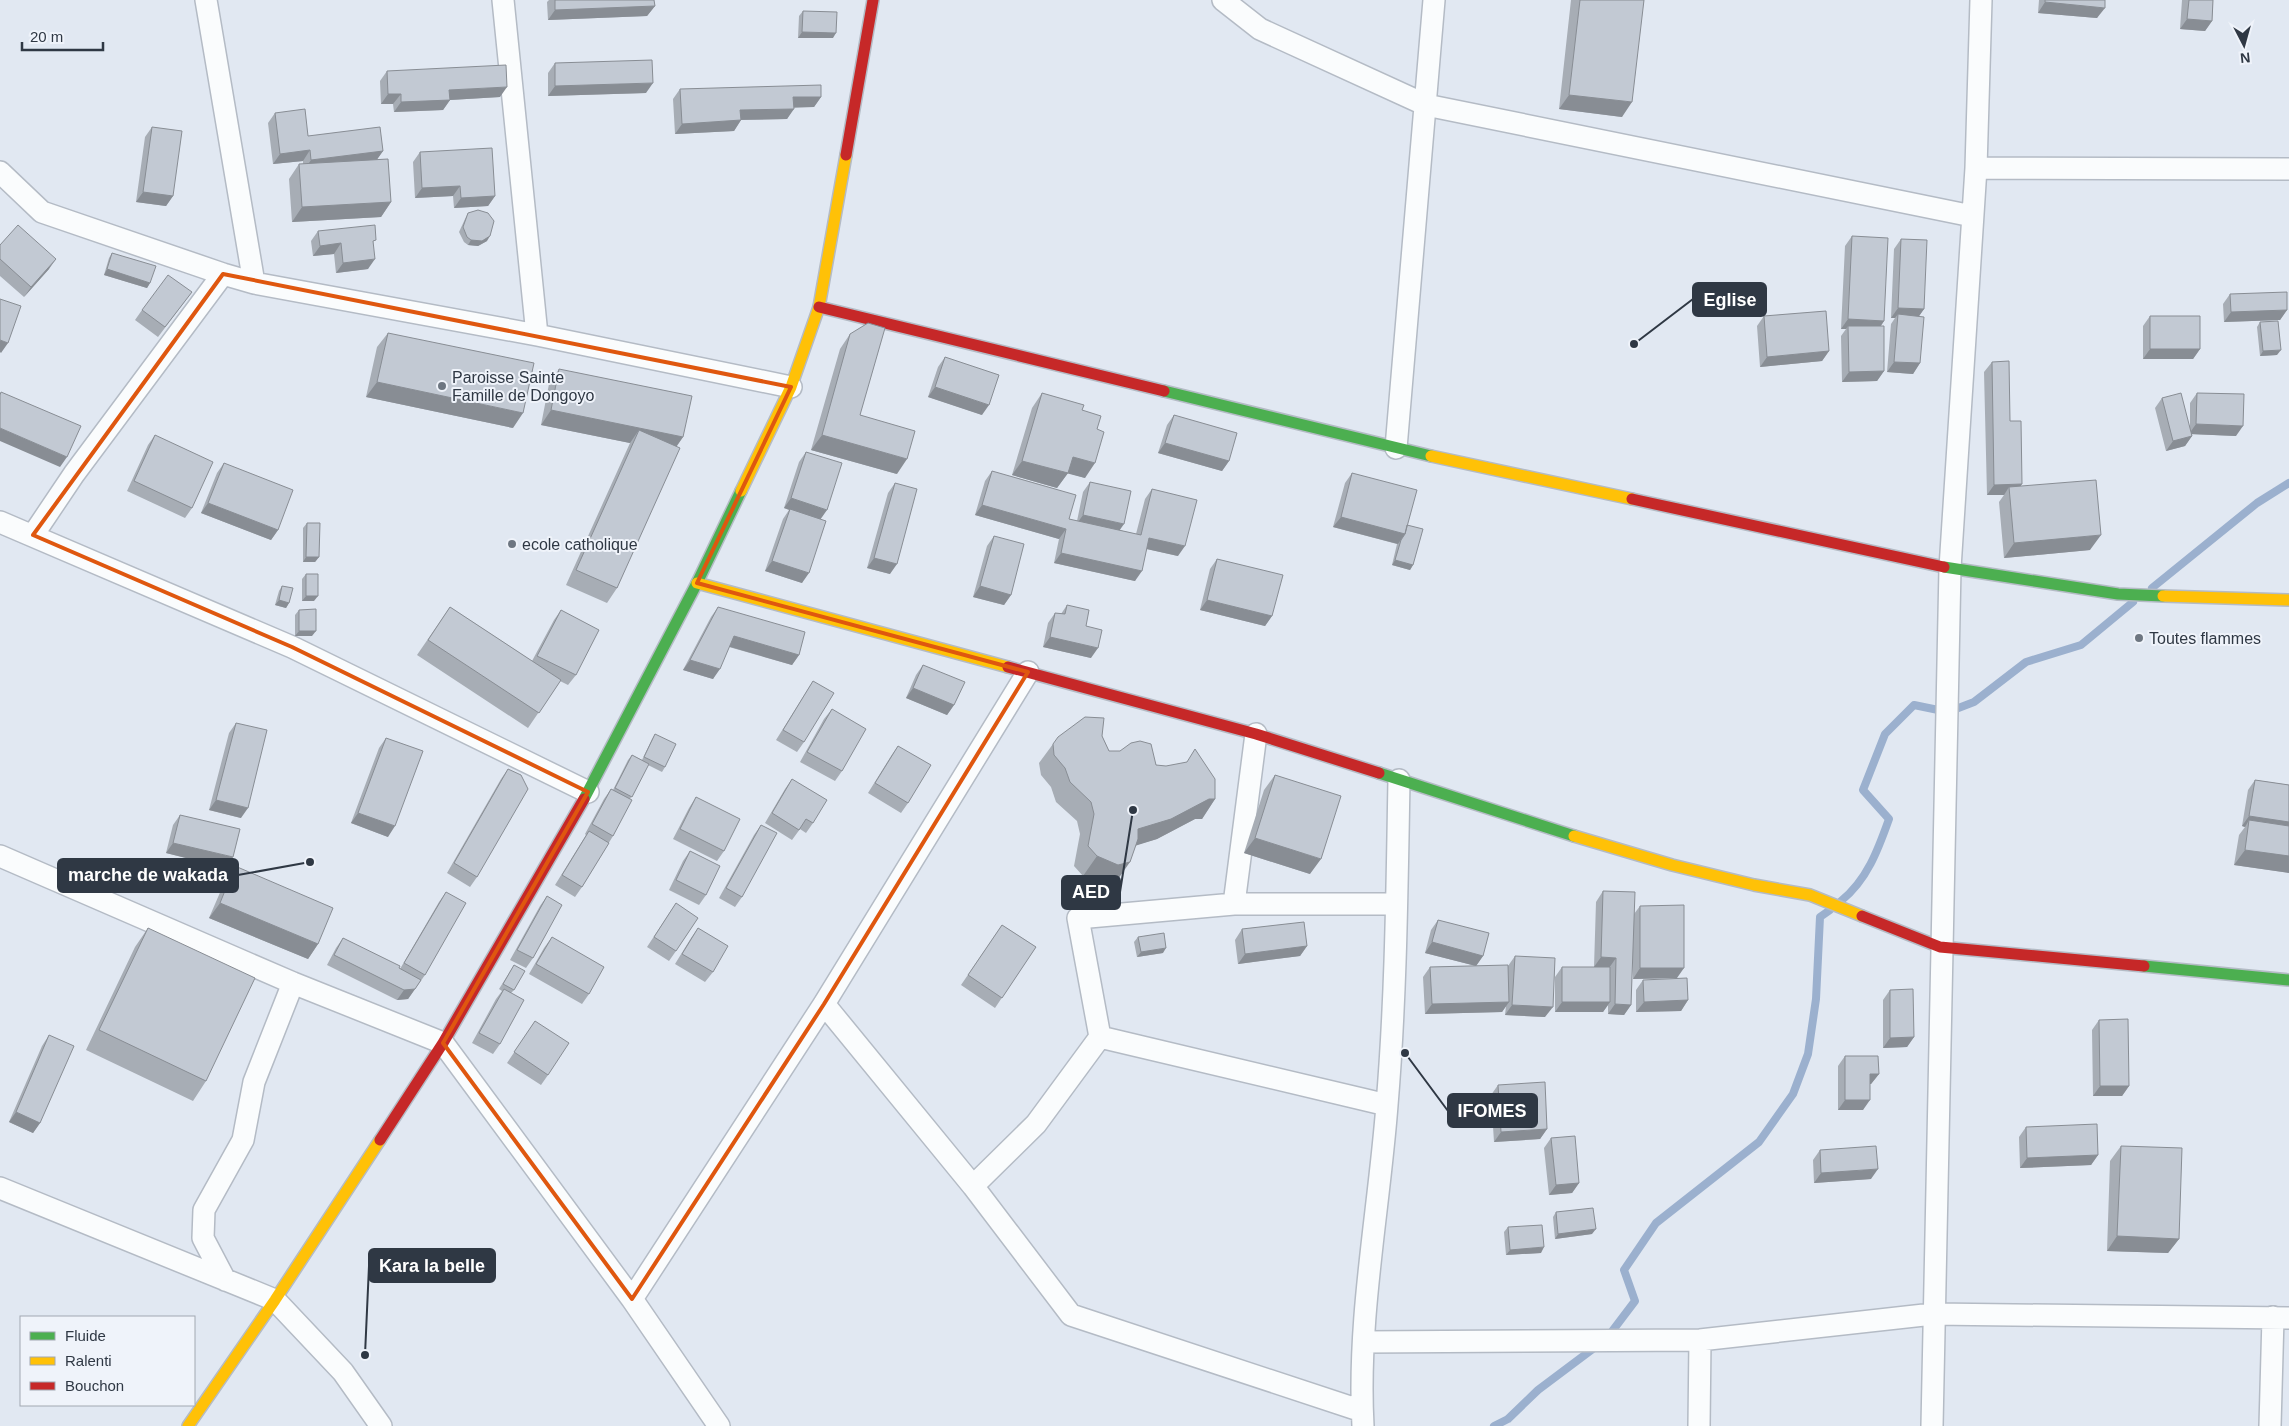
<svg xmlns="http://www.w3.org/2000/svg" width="2289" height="1426" font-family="Arial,sans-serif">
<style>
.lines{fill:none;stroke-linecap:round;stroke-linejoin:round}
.stream{stroke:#9bb0ce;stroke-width:8}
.street-casing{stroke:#b4bbc5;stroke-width:24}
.fast-casing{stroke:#b4bbc5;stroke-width:14}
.slow-casing{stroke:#b4bbc5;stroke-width:14}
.jam-casing{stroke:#b4bbc5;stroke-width:14}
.street{stroke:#fafcfd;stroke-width:21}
.fast{stroke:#4caf50;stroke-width:11}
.slow{stroke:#ffc107;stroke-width:11}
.jam{stroke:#c62828;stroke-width:11}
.wall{fill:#a7adb5}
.shaded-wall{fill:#888d94}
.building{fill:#c2c9d3;stroke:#888d94}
.marked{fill:none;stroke:#df570f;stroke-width:4;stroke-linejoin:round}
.poi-dot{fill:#6d7681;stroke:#eff3fa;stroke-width:2}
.labels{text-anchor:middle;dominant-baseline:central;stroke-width:4;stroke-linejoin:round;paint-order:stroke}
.poi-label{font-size:16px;fill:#2f3844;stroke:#eff3fa;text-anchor:start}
.leader{fill:none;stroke:#2f3844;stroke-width:2}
.callout-dot{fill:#2f3844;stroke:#eff3fa;stroke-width:2}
.callout{fill:#2f3844;stroke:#2f3844;stroke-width:2}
.callout-label{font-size:18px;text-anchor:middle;font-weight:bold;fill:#fff}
</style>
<rect width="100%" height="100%" fill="#e1e8f2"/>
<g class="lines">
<path class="stream" d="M2152,588L2257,503L2289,483
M1841,901C1867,880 1878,850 1889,819L1863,790L1885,734L1914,705L1948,712L1974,702L2026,662L2081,645L2133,602
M1607,1338L1635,1301L1624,1270L1656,1223L1759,1142L1793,1094L1808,1054L1816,999L1820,917L1830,910
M1494,1426L1508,1419L1538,1390L1598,1345"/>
<g class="street-casing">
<path id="street" d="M206,0L254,283L537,335L791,387
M503,0L537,335
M1223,0L1260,29L1426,105L1972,216
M1976,168L2289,169
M0,172L42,212L223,274
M1396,448L1434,0
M0,522L292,647L588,792
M33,535L74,474L223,274L254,283
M0,856L293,983L443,1043L632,1299L719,1426
M1234,904L1256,734
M824,1004L973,1186L1071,1315L1362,1411
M1100,1037L1387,1105
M973,1186L1036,1124L1100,1037L1078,918L1234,904H1396
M0,1188L275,1300L343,1372L381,1426
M225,1280L203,1238L204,1210L243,1140L254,1082L293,983
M632,1299L824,1004L1028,672
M1364,1342L1700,1340L1933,1314L2289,1318
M1363,1426C1357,1319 1379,1211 1387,1105C1396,997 1397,888 1399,780
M1699,1426L1700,1340
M1932,1426L1950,568L1976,168L1981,0
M2270,1426L2273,1317"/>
</g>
<g class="fast-casing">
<path id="fast" d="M1164,391L1431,456
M1944,567L2118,594L2163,596
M1379,773L1574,836
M584,799L697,583L741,491
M2144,966L2289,980"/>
</g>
<g class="slow-casing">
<path id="slow" d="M1431,456L1632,499
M741,491L791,387L819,307L846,155
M697,583L1008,667
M2163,596L2289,600
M1574,836L1672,865L1754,885L1810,895L1862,916
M188,1426L275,1300L380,1140"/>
</g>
<g class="jam-casing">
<path id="jam" d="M846,155L873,0
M819,307L1164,391
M1632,499L1944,567
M1008,667L1256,734L1379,773
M1862,916L1940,947L2144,966
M380,1140L443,1043L584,799"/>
</g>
<use href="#street" class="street"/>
<use href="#fast" class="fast"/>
<use href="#slow" class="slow"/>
<use href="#jam" class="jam"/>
</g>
<path class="wall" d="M549,0H654L655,6L647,16L548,20L547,2Z
M1571,0H1644L1622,117L1559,109Z
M2039,0H2105L2097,18L2038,13Z
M2182,0H2213L2212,21L2205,31L2180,29Z
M803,11L833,38H798L799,16Z
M555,63L646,93L548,96V73Z
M387,71L500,97L450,100L443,110L394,112L393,104H381L380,81Z
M680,89L821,97L814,107H794L787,119L741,120L734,131L675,134L673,99Z
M275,113L308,136L383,151L377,159L391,202L381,217L292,222L289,179L299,164H303V161L273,164L268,123Z
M152,127L173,196L166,206L136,202L145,137Z
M420,152L495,196L488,206L454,208L453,196L415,198L413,162Z
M468,213L487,241L478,246L468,245L464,242L459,232L465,219Z
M318,231L373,244L368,269L336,273L334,254L313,256L311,241Z
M1852,236L1884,321L1881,326L1884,371L1877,381L1842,382L1841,336L1846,329H1841L1845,246Z
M1901,239L1924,309L1919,316L1920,363L1913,374L1887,372L1891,324L1895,318H1891L1894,249Z
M0,245L49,269L24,297L0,276Z
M112,253L150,283L147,288L104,275L109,258Z
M192,292L158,337L135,320L142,310Z
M2230,294L2287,310L2280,320L2224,322L2223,304Z
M1764,316L1829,351L1822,361L1760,367L1757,326Z
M2150,316L2200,349L2193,359H2143V326Z
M2260,322L2277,355L2260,356L2257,327Z
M388,333L513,428L366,397L377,347Z
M850,334L860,415L897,474L811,450L840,349Z
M945,357L982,415L928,397L938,367Z
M1992,362L2010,421L2021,486L2090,550L2004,558L1999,502L2004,495H1987L1984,372Z
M559,369L683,437L677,446L617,588L607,603L566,585L630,443L541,425L549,384Z
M1042,393L1082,410L1097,429L1085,478L1068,473L1057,488L1012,475L1032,408Z
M2197,393L2236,436L2192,434V436L2185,446L2166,451L2155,408L2162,398L2190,426V403Z
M1174,415L1229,461L1222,471L1158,453L1167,425Z
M155,435L192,508L185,518L127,491L148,445Z
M806,452L820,519L802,583L765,571L783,519L789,510L784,508L799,462Z
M224,463L278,530L271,540L201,513L217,473Z
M992,471L1069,519L1077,521L1083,492L1090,482L1119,530L1136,534L1145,499L1152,489L1178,556L1147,549L1135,581L1054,563L1059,539L975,515L985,481Z
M1352,473L1407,525L1413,565L1410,570L1392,565L1397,544L1333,527L1345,483Z
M895,483L890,574L867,568L888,493Z
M307,523L319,557L315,562H303V528Z
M994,536L1011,595L1004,605L973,597L987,546Z
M1217,559L1272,616L1265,626L1200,610L1210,569Z
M306,574L314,601H302V579Z
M282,586L289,603L286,608L275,605L279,591Z
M1067,605L1086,626L1091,658L1043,647L1048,623L1055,613L1061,614Z
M450,607L532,661L554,620L561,610L576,675L568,685L560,681L528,728L417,655Z
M718,607L799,655L792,665L729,647L713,679L683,670L711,617Z
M299,610L312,636H295V615Z
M923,665L954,705L947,715L906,698L916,675Z
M813,681L804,742L797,752L776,740Z
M832,709L842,771L835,781L800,762L824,719Z
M236,723L241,818L209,810L229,733Z
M655,734L665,767L662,772L648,765L630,799L613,836L582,887L575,897L555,885L586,835L585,834L604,799L611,789L613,790L628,760L632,755L642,760L652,739Z
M1102,736L1109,751L1156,765L1215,799L1202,819H1195L1157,839L1136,845L1116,882L1105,885L1083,876L1074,866L1080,834L1077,821L1056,802L1051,787L1041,775L1039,763L1053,744Z
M386,738L388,837L351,823L379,748Z
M898,746L908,803L901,813L868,793L891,756Z
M508,769L477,877L470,887L447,873L501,779Z
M1275,775L1310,874L1244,853L1264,790Z
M792,779L813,823L806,833L800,829L792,840L765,823L785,789Z
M2255,780L2289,785V873L2234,865L2239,835L2245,827L2242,826L2248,790Z
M696,797L724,851L717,861L673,839L689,808Z
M180,815L226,868L166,853L173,825Z
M761,825L742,897L735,907L719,898L754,835Z
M690,851L706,895L699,905L669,890L683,861Z
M235,866L318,944L308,959L209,918L225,881Z
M1603,891L1634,914L1640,906L1677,978L1633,979V947L1631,1005L1624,1015L1608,1014V1005L1603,1012H1555V977L1562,967H1594L1596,902Z
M446,892L425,975L408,999L397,1000L327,965L336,948L343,938L400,969L439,902Z
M547,896L533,958L526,968L510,960L540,906Z
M676,903V951L669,961L647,947Z
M1438,920L1483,956L1476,966L1425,953L1431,930Z
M1002,925L1036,947L995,1008L961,985Z
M148,928L206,1081L193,1101L86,1050L135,947Z
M698,928L713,972L705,982L675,964L691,938Z
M1242,929L1307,946L1300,956L1238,964L1235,940Z
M552,937L589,994L582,1004L529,974L544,948Z
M1138,937L1163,953L1137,957L1134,942Z
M1515,956L1545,1017L1505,1015L1506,1006L1502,1012L1425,1014L1423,977L1430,967L1508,966Z
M514,965V990L511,993L500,1044L493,1054L472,1043L496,999L502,991L499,989Z
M1643,980L1688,1000L1681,1011L1636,1012V990Z
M1890,990L1914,1037L1907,1047L1883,1048V1000Z
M2099,1020L2129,1086L2122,1096H2093L2092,1030Z
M535,1021L548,1075L541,1085L507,1063Z
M49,1035L40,1123L33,1133L9,1122L42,1046Z
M1845,1056L1879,1074L1871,1084H1870L1863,1110H1838V1066Z
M1498,1085L1547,1129L1540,1139L1494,1142L1491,1095Z
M2026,1127L2098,1155L2091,1165L2020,1168L2019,1137Z
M1551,1138L1579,1183L1572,1193L1549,1195L1544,1148Z
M2121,1146L2179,1239L2168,1253L2107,1251L2110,1161Z
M1820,1150L1871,1179L1814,1183L1813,1160Z
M1556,1212L1592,1234L1555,1239L1553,1217Z
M1508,1227L1541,1253L1506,1255L1504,1232Z"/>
<path class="shaded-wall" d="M2045,2L2105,8L2097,18L2038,13Z
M655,6L647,16L548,20L555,10Z
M2187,19L2212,21L2205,31L2180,29Z
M802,32L836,33L833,38H798Z
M653,83L646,93L548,96L555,86Z
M507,87L500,97L450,100L443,110L394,112L401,102L449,90Z
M388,94H401L393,104H381Z
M1569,95L1632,102L1622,117L1559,109Z
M793,97H821L814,107L786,108Z
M794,109L787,119L733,120L740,110Z
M741,120L734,131L675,134L682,124Z
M310,150L303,161L273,164L280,154Z
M383,151L376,161L304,170L311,160Z
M460,186L453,196L415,198L422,188Z
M143,192L173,196L166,206L136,202Z
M495,196L488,206L454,208L461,198Z
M391,202L381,217L292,222L302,207Z
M490,236L487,241L478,246L468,245L471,240Z
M341,243L334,254L313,256L320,246Z
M56,259L49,269L24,297L31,287Z
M375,259L368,269L336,273L343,263Z
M107,269L150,283L147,288L104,275Z
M1898,308L1924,309L1917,319L1898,314L1895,318H1891Z
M2287,310L2280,320L2224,322L2231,312Z
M1848,319L1884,321L1877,331L1848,326L1846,329H1841Z
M0,340L8,343L1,353L0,352Z
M2150,349H2200L2193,359H2143Z
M2281,350L2277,355L2260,356L2263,351Z
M1829,351L1822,361L1760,367L1767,357Z
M1894,362L1920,363L1913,374L1887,372Z
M1884,371L1877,381L1842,382L1849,372Z
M377,382L523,413L513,428L366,397Z
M935,387L989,405L982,415L928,397Z
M551,410L683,437L673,451L639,430L630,443L541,425Z
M2196,424L2243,426L2236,436L2189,434Z
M0,428L67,457L60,467L0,441Z
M822,435L907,459L897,474L811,450Z
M2192,436L2185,446L2166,451L2173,441Z
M1165,443L1229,461L1222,471L1158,453Z
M1073,457L1095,463L1085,478L1062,472Z
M1022,461L1068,473L1057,488L1012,475Z
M2022,484L2015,494L2009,487L2004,495H1987L1994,485Z
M791,498L827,510L820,520L784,508Z
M208,503L278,530L271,540L201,513Z
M982,505L1066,529L1059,539L975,515Z
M1083,515L1124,524L1117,534L1076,525Z
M1341,517L1405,534L1398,544L1333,527Z
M2101,535L2090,550L2004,558L2014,543Z
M1149,538L1185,546L1178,556L1142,548Z
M1061,553L1142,571L1135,581L1054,563Z
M306,557H319L315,562H303Z
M874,558L897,564L890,574L867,568Z
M1395,560L1413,565L1410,570L1392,565Z
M772,561L809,573L802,583L765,571Z
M980,586L1011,595L1004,605L973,597Z
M306,596H318L314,601H302Z
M279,600L289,603L286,608L275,605Z
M1207,600L1272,616L1265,626L1200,610Z
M299,631H316L312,636H295Z
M734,636L799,655L792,665L727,646Z
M1050,637L1098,648L1091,658L1043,647Z
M690,660L720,669L713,679L683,670Z
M913,688L954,705L947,715L906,698Z
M1209,799H1215L1202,819H1195L1157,839L1125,849L1138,829Z
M216,800L248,808L241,818L209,810Z
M358,813L395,826L388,837L351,823Z
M2249,816L2289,822V834L2249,820L2245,827L2242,826Z
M1255,838L1321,859L1310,874L1244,853Z
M173,843L233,857L226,868L166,853Z
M2245,850L2289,856V873L2234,865Z
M1097,856L1130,862L1116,882L1105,885L1083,876Z
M220,903L318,944L308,959L209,918Z
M1432,942L1483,956L1476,966L1425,953Z
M1307,946L1300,956L1238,964L1245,954Z
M1166,948L1163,953L1137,957L1141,952Z
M1601,957L1616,958L1609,968L1594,967Z
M1640,968H1684L1677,978L1633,979Z
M415,989L408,999L397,1000L404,990Z
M1688,1000L1681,1011L1636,1012L1644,1002Z
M1509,1002L1502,1012L1425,1014L1432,1004Z
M1562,1002H1610L1603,1012H1555Z
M1615,1004L1631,1005L1624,1015L1608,1014Z
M1512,1005L1553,1007L1545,1017L1505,1015Z
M1914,1037L1907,1047L1883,1048L1890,1038Z
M1870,1074H1879L1871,1084H1863Z
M2100,1086H2129L2122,1096H2093Z
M1845,1100H1870L1863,1110H1838Z
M16,1112L40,1123L33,1133L9,1122Z
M1547,1129L1540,1139L1494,1142L1501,1132Z
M2098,1155L2091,1165L2020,1168L2027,1158Z
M1878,1169L1871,1179L1814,1183L1821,1173Z
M1579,1183L1572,1193L1549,1195L1556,1185Z
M1596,1229L1592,1234L1555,1239L1558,1234Z
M2117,1236L2179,1239L2168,1253L2107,1251Z
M1544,1247L1541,1253L1506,1255L1510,1250Z"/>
<path class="building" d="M555,0H654L655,6L555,10Z
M1580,0H1644L1632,102L1569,95Z
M2045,0H2105V8L2045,2Z
M2189,0H2213L2212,21L2187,19Z
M803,11L837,12L836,33L802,32Z
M652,60L653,83L555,86V63Z
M506,65L507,87L449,90L450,100L401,102V94H388L387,71Z
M821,85V97H793L794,109L740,110L741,120L682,124L680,89Z
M305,109L308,136L380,127L383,151L311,160L310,150L280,154L275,113Z
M152,127L182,131L173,196L143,192Z
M492,148L495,196L461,198L460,186L422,188L420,152Z
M388,159L391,202L302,207L299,164Z
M478,210L488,213L494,221L490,236L482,241L471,240L467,237L463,227L468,213Z
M18,225L56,259L31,287L0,259V245Z
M375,225L376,240L373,241L375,259L343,263L341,243L320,246L318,231Z
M1852,236L1888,238L1884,321L1848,319Z
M1901,239L1927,240L1924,309L1898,308Z
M112,253L156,266L150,283L107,269Z
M168,275L192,292L165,327L142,310Z
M2287,292V310L2231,312L2230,294Z
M0,299L21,306L8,343L0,340Z
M1826,311L1829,351L1767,357L1764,316Z
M1898,314L1924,317L1920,363L1894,362Z
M2150,316H2200V349H2150Z
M2278,321L2281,350L2263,351L2260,322Z
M868,323L885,328L860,415L915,431L907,459L822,435L850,334Z
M1848,326H1884V371L1849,372Z
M388,333L534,363L523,413L377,382Z
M945,357L999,375L989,405L935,387Z
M2009,361L2010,421H2021L2022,484L1994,485L1992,362Z
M559,369L692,396L683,437L551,410Z
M1,392L81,426L67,457L0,428V395Z
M1042,393L1084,405L1082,410L1101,416L1097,429L1104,432L1095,463L1073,457L1068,473L1022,461Z
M2181,393L2192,436L2173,441L2162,398Z
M2197,393L2244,394L2243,426L2196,424Z
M1174,415L1237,433L1229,461L1165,443Z
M639,430L680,448L617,588L576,570Z
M155,435L213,462L192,508L134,481Z
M806,452L842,463L827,510L791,498Z
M224,463L293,490L278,530L208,503Z
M992,471L1076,495L1069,519L1141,535L1152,489L1197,500L1185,546L1149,538L1142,571L1061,553L1066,529L982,505Z
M1352,473L1417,490L1405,534L1341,517Z
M2096,480L2101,535L2014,543L2009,487Z
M1090,482L1131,491L1124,524L1083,515Z
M895,483L917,489L897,564L874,558Z
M790,509L826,521L809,573L772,561Z
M307,523H320L319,557H306Z
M1407,525L1423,529L1413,565L1395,560L1401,540L1405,534Z
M994,536L1024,544L1011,595L980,586Z
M1217,559L1283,575L1272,616L1207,600Z
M306,574H318V596H306Z
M282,586L293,588L289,603L279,600Z
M1067,605L1089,610L1086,626L1102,630L1098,648L1050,637L1055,613L1065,614Z
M450,607L561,680L539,713L428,640Z
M718,607L805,632L799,655L734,636L720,669L690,660Z
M316,609V631H299V610Z
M561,610L599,630L576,675L537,656Z
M923,665L965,682L954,705L913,688Z
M813,681L834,693L804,742L783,730Z
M832,709L866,729L842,771L807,752Z
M1085,717L1104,718L1102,736L1109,751H1120L1131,743L1140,741L1151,744L1156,765L1166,766L1187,762L1195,749L1215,779V799H1209L1171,819L1138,829V839L1130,862L1118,865L1097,856L1088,846L1094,814L1091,802L1070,782L1065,768L1054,755L1053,744L1058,737Z
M236,723L267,730L248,808L216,800Z
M655,734L676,744L665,767L644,757Z
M386,738L423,751L395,826L358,813Z
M898,746L931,765L908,803L875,783Z
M632,755L649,764L632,797L615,788Z
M508,769L521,775L528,789L477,877L454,863Z
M1275,775L1341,796L1321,859L1255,838Z
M792,779L827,800L813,823L806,819L799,830L772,813Z
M2255,780L2289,785V822L2249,816Z
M611,789L632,800L613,836L592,824Z
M696,797L740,819L724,851L680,829Z
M180,815L240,829L233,857L173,843Z
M2249,820L2289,826V856L2245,850Z
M761,825L777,833L742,897L726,888Z
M589,831L609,843L582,887L562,875Z
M690,851L720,866L706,895L676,880Z
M235,866L333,908L318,944L220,903Z
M1603,891L1635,892L1631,1005L1615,1004L1616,958L1601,957Z
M446,892L466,903L425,975L404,963Z
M547,896L562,905L533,958L517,950Z
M676,903L698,918L676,951L654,937Z
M1684,905V968H1640V906Z
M1438,920L1489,933L1483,956L1432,942Z
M1304,922L1307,946L1245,954L1242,929Z
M1002,925L1036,947L1002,998L968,975Z
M148,928L255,978L206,1081L99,1030Z
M698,928L728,946L713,972L682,954Z
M1164,933L1166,948L1141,952L1138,937Z
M552,937L604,967L589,994L536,964Z
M343,938L400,966L399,968L421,980L415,989L404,990L334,955Z
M1515,956L1555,958L1553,1007L1512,1005Z
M514,965L525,971L514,990L503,984Z
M1508,965L1509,1002L1432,1004L1430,967Z
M1562,967H1610V1002H1562Z
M1687,978L1688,1000L1644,1002L1643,980Z
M504,989L524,1000L500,1044L479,1033Z
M1913,989L1914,1037L1890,1038V990Z
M2128,1019L2129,1086H2100L2099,1020Z
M535,1021L569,1043L548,1075L514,1052Z
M49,1035L74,1046L40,1123L16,1112Z
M1845,1056H1878L1879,1074H1870V1100H1845Z
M1545,1082L1547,1129L1501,1132L1498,1085Z
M2097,1124L2098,1155L2027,1158L2026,1127Z
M1575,1136L1579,1183L1556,1185L1551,1138Z
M1876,1146L1878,1169L1821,1173L1820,1150Z
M2121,1146L2182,1148L2179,1239L2117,1236Z
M1593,1208L1596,1229L1558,1234L1556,1212Z
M1542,1225L1544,1247L1510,1250L1508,1227Z"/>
<path class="marked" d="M223,274L791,387L697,583L1028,672L824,1004L632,1299L443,1043L588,792L292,647L33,535Z"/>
<g class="poi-dot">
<circle cx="442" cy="386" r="5"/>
<circle cx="512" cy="544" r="5"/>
<circle cx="2139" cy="638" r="5"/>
</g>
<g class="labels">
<g class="poi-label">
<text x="452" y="377">Paroisse Sainte<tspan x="452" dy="18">Famille de Dongoyo</tspan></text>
<text x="522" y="544">ecole catholique</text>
<text x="2149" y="638">Toutes flammes</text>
</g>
</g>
<path class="leader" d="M1634 344L1693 299M310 862L238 875M1133 810L1120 892M1405 1053L1448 1111M365 1355L369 1266"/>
<g class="callout-dot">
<circle cx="1634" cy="344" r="5"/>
<circle cx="310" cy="862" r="5"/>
<circle cx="1133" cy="810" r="5"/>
<circle cx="1405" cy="1053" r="5"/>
<circle cx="365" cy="1355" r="5"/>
</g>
<g class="callout">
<rect x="1693" y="283" width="73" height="33" rx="5"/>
<rect x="58" y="859" width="180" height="33" rx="5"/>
<rect x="1062" y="876" width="58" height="33" rx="5"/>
<rect x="1448" y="1094" width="89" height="33" rx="5"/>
<rect x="369" y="1249" width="126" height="33" rx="5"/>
</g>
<g class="callout-label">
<text x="1730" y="306">Eglise</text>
<text x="148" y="881">marche de wakada</text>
<text x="1091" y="898">AED</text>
<text x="1492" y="1117">IFOMES</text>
<text x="432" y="1272">Kara la belle</text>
</g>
<rect x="20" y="1316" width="175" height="90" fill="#eff3fa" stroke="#a2a8b1"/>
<rect x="30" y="1332" width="25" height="8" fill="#4caf50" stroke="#a2a8b1"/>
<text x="65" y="1341" font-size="15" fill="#2f3844">Fluide</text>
<rect x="30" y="1357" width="25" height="8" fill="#ffc107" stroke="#a2a8b1"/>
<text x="65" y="1366" font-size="15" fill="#2f3844">Ralenti</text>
<rect x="30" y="1382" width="25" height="8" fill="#c62828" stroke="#a2a8b1"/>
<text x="65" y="1391" font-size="15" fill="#2f3844">Bouchon</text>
<g transform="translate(2244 45) rotate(174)" stroke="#eff3fa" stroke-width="4" paint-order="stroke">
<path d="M0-4L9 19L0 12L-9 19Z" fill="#2f3844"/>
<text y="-8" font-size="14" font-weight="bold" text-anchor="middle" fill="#2f3844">N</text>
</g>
<path d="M22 42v8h81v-8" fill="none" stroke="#2f3844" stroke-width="2.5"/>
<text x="30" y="42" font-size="15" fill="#2f3844" stroke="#eff3fa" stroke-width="4" paint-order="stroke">20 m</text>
</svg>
